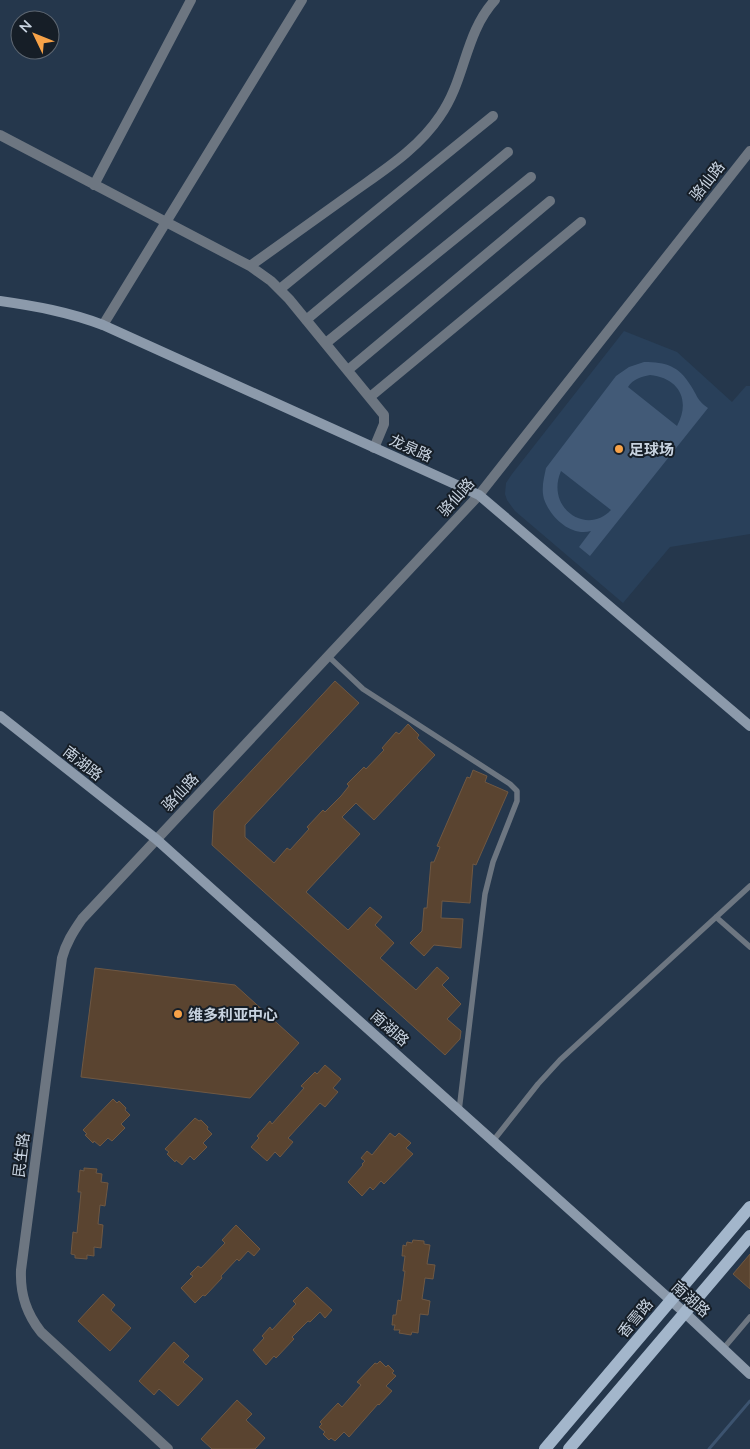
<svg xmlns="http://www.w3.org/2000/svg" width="750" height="1449" font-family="Mulish,'Noto Sans SC',sans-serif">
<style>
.built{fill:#29405a}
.green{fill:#425a77;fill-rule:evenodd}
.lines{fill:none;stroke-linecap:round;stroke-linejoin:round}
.stream{stroke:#3c536f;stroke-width:3}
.building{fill:#5a4430;stroke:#6f5843}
.service{stroke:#6d7681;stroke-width:5.5}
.minor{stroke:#6d7681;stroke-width:10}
.tertiary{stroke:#6d7681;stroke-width:10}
.secondary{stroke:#8c9aab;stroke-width:10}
.primary{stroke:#a3b6cb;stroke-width:12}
.poi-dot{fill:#f7a248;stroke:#161e27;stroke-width:2}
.labels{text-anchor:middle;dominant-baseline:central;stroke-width:4;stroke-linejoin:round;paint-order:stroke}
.street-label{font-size:15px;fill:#c8d3e0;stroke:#161e27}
.poi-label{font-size:15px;font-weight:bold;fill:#c8d3e0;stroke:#161e27;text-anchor:start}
</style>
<rect width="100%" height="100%" fill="#25374c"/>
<path class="built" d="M624,331L677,352L732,402L746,386H750V534L670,547L623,603L515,511L507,500L505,494L506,483L512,474Z"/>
<path class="green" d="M644,362C666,362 679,366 691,386C698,397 697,400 708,408L590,556L579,547L591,531C571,537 550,517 544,499C541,488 544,478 546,468L616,376L629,367ZM650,375C679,378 691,400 677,426L628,387C633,379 641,377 650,375ZM561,471L611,510C587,536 545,508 561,471Z"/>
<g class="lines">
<path class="stream" d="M709,1449L750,1401"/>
</g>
<path class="building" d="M335,681L359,703L245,825V837L274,863L287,848L290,850L309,829L307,827L323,810L325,812L341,796L349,786L347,784L364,767L366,769L384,750L382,748L396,732L399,734L408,724L419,735L417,738L435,755L374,820L356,803L342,817L360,834L306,892L348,930L370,907L382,917L375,925L394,943L380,958L416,990L437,967L449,978L442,985L461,1004L447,1019L461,1031L460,1039L445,1055L212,845L214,811Z
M473,770L487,776L485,782L508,792L476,865L473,864L470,903L442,901L441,918L463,919L461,948L434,945L424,956L410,943L422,931L424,908H427L431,862H434L440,847L437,846L467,777L470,778Z
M95,968L235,985L299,1043L250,1098L81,1077Z
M325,1065L341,1079L333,1088L338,1092L325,1107L320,1103L288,1138L293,1142L280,1157L275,1152L267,1161L251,1147L259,1138L257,1136L270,1121L272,1124L304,1088L301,1086L315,1072L317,1074Z
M113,1099L117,1103L119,1101L126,1108L125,1110L130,1115L121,1124L125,1128L112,1141L108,1138L100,1146L94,1141L93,1143L85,1135L87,1134L83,1130Z
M195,1118L199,1121L201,1120L208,1127L207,1129L212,1134L203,1143L207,1147L194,1160L190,1156L182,1165L176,1160L175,1162L167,1154L169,1152L165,1149Z
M390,1133L395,1137L399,1133L411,1143L406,1148L413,1154L384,1184L381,1181L373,1190L370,1187L362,1196L348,1182L363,1165L362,1164L365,1161L361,1158L367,1151L372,1155Z
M84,1168L97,1169L96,1173L102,1174L101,1182L108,1183L105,1206L100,1205L98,1224L103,1225L101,1248L94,1247V1256L87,1255V1259L75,1258V1255L71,1254L73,1232L77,1233L81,1192H78L80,1170L84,1171Z
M236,1225L260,1249L254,1256L248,1251L239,1261L237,1259L221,1276L222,1278L205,1296L203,1295L195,1303L181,1288L193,1276L190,1274L198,1266L201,1268L225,1243L222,1240Z
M413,1240L424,1241V1244L430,1245L427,1264L435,1265L433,1279L425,1278L422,1299L430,1301L428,1315L420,1314L418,1333L412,1332L411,1335L399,1333L400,1330H394L395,1325H392L393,1315H396L398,1300L401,1301L405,1271H403L405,1256H402L403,1245L406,1246L407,1242L412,1243Z
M750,1254V1289L733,1274Z
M307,1287L332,1310L325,1318L320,1312L310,1322L308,1321L292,1337L294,1339L276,1358L274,1356L266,1365L253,1350L264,1338L262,1336L270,1327L272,1330L296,1304L293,1301Z
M103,1294L115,1305L111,1310L131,1328L110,1351L78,1321Z
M174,1342L189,1356L183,1362L203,1379L178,1406L159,1389L154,1395L139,1381Z
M380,1361L386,1367L388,1365L394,1371L392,1373L396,1376L386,1386L392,1391L379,1405L378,1404L349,1437L344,1432L335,1441L331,1438L329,1440L323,1434L325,1432L319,1427L322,1424L320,1422L338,1403L342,1407L361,1385L357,1382L375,1363L377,1364Z
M237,1400L252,1414L246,1420L265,1438L255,1449H212L201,1439Z"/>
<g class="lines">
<path class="service" d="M328,656L363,689L510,784L517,791V801L493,862L485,894L459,1111
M716,917L750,947
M493,1141L538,1084L560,1060L750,886
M723,1349L750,1317"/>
<path class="minor" d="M0,135L250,266L271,281L289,299L384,415V424L374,448
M94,185L191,0
M250,266C284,242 318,217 352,193C384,170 418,149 440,116C466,79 464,34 495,0
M280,289L493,116
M306,320L508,152
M103,325L302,0
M326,343L531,177
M348,370L550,201
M370,397L581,222"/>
<path class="tertiary" d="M168,1449L41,1332C26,1313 20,1294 21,1270L62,958C66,943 73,932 82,919L479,495L750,151"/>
<path class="secondary" d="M0,301C35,306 69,312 103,325L479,495L750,726
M0,716L156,839L685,1313L750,1374"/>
<path class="primary" d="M545,1449L750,1207
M569,1449L750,1236"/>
</g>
<g class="poi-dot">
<circle cx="619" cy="449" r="5"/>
<circle cx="178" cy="1014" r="5"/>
</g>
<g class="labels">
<g class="street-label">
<text transform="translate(707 181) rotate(-52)">骆仙路</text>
<text transform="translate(411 448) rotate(24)">龙泉路</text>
<text transform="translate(456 497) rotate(-48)">骆仙路</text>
<text transform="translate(83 763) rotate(38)">南湖路</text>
<text transform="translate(180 792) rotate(-47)">骆仙路</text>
<text transform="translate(390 1028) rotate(42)">南湖路</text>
<text transform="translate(21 1155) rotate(-83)">民生路</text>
<text transform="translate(691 1299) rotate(42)">南湖路</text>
<text transform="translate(635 1318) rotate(-50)">香雪路</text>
</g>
<g class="poi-label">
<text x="629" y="449">足球场</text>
<text x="188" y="1014">维多利亚中心</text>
</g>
</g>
<g transform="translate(35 35) rotate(313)"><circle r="24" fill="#161e27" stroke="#5d6671"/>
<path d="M0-4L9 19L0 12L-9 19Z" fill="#f7a248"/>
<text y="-8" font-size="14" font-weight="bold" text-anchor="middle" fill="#c8d3e0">N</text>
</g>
</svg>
